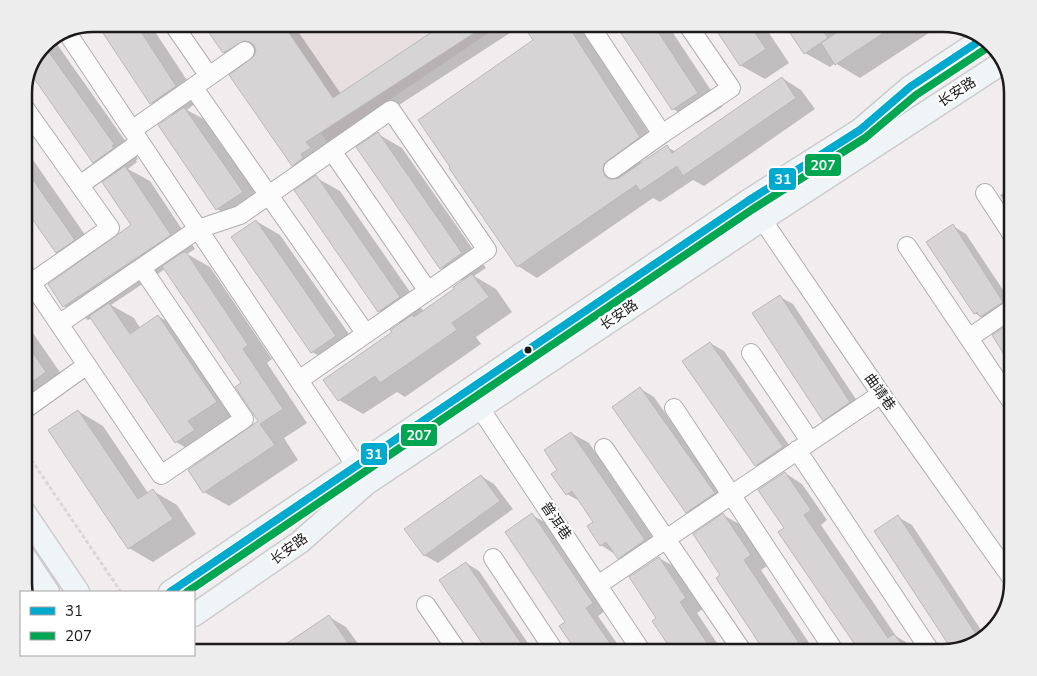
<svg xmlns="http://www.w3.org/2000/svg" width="1037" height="676" font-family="'Nunito Sans','Noto Sans SC',sans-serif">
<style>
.built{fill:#e7dee0}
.shadow{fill:#0003}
.building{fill:#d7d4d5;stroke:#bbb8b9}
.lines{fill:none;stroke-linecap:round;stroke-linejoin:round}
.minor-casing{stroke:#b0adae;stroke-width:20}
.major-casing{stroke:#cdcbcc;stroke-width:25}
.path{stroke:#d8d7d7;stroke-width:3;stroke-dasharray:4 2.5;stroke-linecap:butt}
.minor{stroke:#fdfcfd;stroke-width:18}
.major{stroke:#eff4f7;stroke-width:22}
.bus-1-casing{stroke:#fff;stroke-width:11}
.bus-2-casing{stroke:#fff;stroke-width:11}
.bus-1{stroke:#00a9ce;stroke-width:8}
.bus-2{stroke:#00a651;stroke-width:8}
.bus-dot{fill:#1c1a1a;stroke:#fff;stroke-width:2}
.labels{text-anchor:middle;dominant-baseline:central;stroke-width:4.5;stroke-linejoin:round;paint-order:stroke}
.street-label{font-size:14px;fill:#1c1a1a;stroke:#fff}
.rim{fill:none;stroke:#1c1a1a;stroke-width:2.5}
.line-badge{stroke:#fff;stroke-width:2}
.badge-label{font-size:14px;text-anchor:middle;font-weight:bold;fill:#fff}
</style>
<rect width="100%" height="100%" fill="#f1edef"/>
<path class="built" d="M247,24H502L327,142Z"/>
<path class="shadow" d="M99,24H150L200,100L187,110L209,122L266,206L242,223L217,209L173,116L151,103Z
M205,24H293L341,94L447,24H578L659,148L640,162L642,164L667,147L676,152L782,78L801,90L815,109L704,186L693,180L660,202L653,198L537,278L518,266L535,40L524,24L325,153L319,166L322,169L313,176L340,191L424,312L456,290L463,281L441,268L358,148L378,134L402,148L486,268L474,276L496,289L512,312L476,337L481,344L405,397L397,392L363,414L339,400L401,324L379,311L296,191L314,178L293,165L245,65L224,53Z
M617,24H667L722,107L697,123L673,109Z
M714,24H763L789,63L765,79L740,65Z
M786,24H832L838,33L852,24H936L938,27L860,78L835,63L830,67L805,53Z
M54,40L138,159L136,160L137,162L128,169L150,181L195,249L187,254L210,267L272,359L267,363L307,423L284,438L298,460L229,506L204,492L189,470L260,421L243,384L165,269L111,305L134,318L140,328L158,316L183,330L241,416L200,456L176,442L92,318L88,320L64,306L78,264L57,252L24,205V147L97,252L132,225L115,174L93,162L31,73L44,44Z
M1013,187V214L1000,195Z
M256,221L280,235L360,350L337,366L312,352Z
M953,226L966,234L1013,305L988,321L975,313Z
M780,297L793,304L863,410L837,428L823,420Z
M24,320L70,387L47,402L24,389Z
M710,343L724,351L796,455L770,473L756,465Z
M641,389L654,397L727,502L701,519L687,512Z
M78,411L103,426L148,493L153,491L177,505L196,534L153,562L129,548Z
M571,433L589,443L662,551L636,568L601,545L595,522L581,502L567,494L559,470Z
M785,473L802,484L827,520L821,525L896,636L912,646L917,652H862L780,532L786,528Z
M481,476L494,484L513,509L438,563L424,555Z
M532,515L546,523L605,611L598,616L623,652H579L561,626L567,622Z
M723,515L741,525L767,566L761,570L815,652H766L718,578L722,576Z
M898,517L912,525L985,636L978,643L953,650L876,532Z
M659,558L677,568L703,609L697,613L723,652H674L654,621L658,618Z
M466,563L479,571L534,652H489L440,580Z
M329,617L346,627L364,652H276Z"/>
<path class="building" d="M97,24H136L176,86L150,104Z
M203,24H283L333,98L444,24H488L306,142L311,148L301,154L303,158L292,166L229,75L254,56L256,51L254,45L250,42L244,41L223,53Z
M522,24H567L640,137L604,164L603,170L605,176L609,179H614L619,178L667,145L672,153L782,77L796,98L683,176L677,166L640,191L636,185L517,267L449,168L450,167L418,120L533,40Z
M615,24H653L698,93L672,110Z
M712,24H749L766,49L740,66Z
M784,24H818L828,38L804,54Z
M850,24H897L835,65L821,43Z
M44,45L114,144L112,146L114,148L93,163L31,74Z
M184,107L243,192L216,210L158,125Z
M378,132L462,253L440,269L356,147Z
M125,166L171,235L63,307L48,284L131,225L102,182Z
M24,167L75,240L56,253L24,207Z
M316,175L400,297L378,312L294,190Z
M256,220L336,336L311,353L231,237Z
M953,224L1003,302L980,317L977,312L974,314L926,242Z
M183,252H186L248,345L243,349L283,409L260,424L275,445L203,493L188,470L258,421L235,387L241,383L162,266Z
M472,274L489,297L452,323L457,330L380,383L375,376L338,401L323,380L392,332L390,330L412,315L414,317L454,289L453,287Z
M780,295L850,402L823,421L752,313Z
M109,303L130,334L158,315L217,402L188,421L195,430L175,443L89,316Z
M1013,321V369L992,335Z
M24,340L46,372L24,388Z
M710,342L783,447L755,466L682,361Z
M640,387L715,493L686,513L612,407Z
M78,410L138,499L153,489L173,519L128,549L48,430Z
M571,432L645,540L618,559L606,542L600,546L587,526L593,522L572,491L566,495L551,474L557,470L544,450Z
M785,472L811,510L804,515L888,638L894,634L907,652H860L778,532L784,528L758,490Z
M481,475L500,501L424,556L404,529Z
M532,513L593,603L586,608L616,652H577L559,626L565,622L505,532Z
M723,513L751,555L744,560L805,652H765L716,578L720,575L693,534Z
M898,515L978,637L962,647L952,650L874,531Z
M659,557L686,598L680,602L713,652H673L652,621L656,618L629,577Z
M466,562L527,652H488L439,580Z
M329,615L354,652H274Z"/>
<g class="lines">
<g class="minor-casing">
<path id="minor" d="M173,24L209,76
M589,24L662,134L731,88L687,24
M68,34L356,466
M193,87L366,334
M24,107L110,228L31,283
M132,130L245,51
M332,151L428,291
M613,169L662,134
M80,185L140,142
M985,193L1013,236
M755,209L881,394L1013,580
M907,246L1013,404
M24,272L161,475L244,419L142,268
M59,324L198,229L240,215L391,110L487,250L299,380
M969,338L1013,308
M751,353L810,441
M474,399L642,652
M674,408L835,652
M24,410L87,365
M604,448L743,652
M797,450L931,652
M493,558L555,652
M598,585L881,394
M426,605L458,652"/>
</g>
<g class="major-casing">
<path id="major" d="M24,512L78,592
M24,556L48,592
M170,592L748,201L860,130L910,87L984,38
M194,615L300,542L367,483L763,219L1005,61"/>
</g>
<path class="path" d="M24,449L121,592"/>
<use href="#minor" class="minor"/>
<use href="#major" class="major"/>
<g class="bus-1-casing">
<path id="bus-1" d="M170,592L748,201L860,130L910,87L984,38"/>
</g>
<g class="bus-2-casing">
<path id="bus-2" d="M187,592L753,209L865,138L916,95L990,46"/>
</g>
<use href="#bus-1" class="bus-1"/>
<use href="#bus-2" class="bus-2"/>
</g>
<circle class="bus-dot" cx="528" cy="350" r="4.5"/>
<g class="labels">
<g class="street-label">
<text transform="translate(957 92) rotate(-33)">长安路</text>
<text transform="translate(619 315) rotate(-34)">长安路</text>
<text transform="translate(880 392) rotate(55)">曲靖巷</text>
<text transform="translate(556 521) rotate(56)">普洱巷</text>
<text transform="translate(289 549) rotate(-36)">长安路</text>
</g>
</g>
<path d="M0 0H1037V676H0ZM93 32H943A61 61 0 0 1 1004 93V583A61 61 0 0 1 943 644H93A61 61 0 0 1 32 583V93A61 61 0 0 1 93 32Z" fill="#ededed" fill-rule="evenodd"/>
<path class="rim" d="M93 32H943A61 61 0 0 1 1004 93V583A61 61 0 0 1 943 644H93A61 61 0 0 1 32 583V93A61 61 0 0 1 93 32Z"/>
<g class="line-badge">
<rect x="804" y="153" width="38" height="24" rx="5" fill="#00a651"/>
<rect x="768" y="167" width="29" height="24" rx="5" fill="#00a9ce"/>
<rect x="400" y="423" width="38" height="24" rx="5" fill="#00a651"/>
<rect x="360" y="442" width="28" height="24" rx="5" fill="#00a9ce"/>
</g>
<g class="badge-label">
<text x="823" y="170">207</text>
<text x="783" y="184">31</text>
<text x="419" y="440">207</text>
<text x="374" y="459">31</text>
</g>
<rect x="20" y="591" width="175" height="65" fill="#ffffff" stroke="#a4a3a3"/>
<rect x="30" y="607" width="25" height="8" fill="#00a9ce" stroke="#a4a3a3"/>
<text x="65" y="616" font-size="15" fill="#1c1a1a">31</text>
<rect x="30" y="632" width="25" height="8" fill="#00a651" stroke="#a4a3a3"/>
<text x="65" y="641" font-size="15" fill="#1c1a1a">207</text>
</svg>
